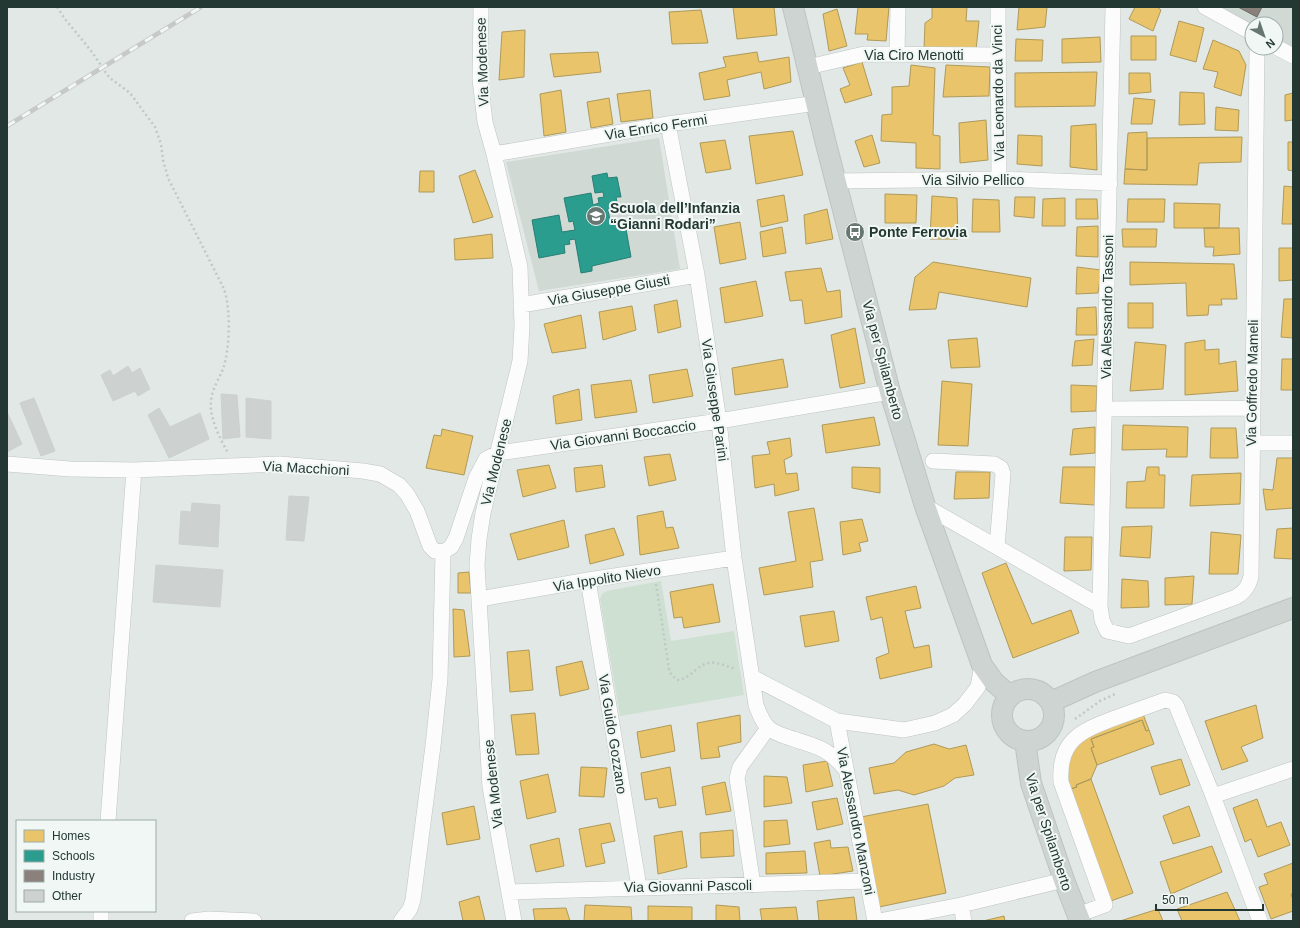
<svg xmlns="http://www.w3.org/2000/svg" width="1300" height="928" font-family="Arial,sans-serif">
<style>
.built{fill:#d1d9d5}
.green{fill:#cde0d2}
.homes{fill:#e9c46a;stroke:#ae9a5a}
.schools{fill:#2a9d8f;stroke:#287f73}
.industry{fill:#8a817c;stroke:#6b6b66}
.building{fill:#cdd1d0;stroke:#cbd1ce}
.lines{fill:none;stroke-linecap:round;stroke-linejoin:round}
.minor-casing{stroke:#bfc5c2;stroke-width:16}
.major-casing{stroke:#bcc4c1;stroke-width:22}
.path{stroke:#c0c8c5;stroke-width:2.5;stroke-dasharray:2 3;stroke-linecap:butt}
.minor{stroke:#fbfcfb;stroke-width:15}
.major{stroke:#ced4d2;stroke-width:20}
.rail-casing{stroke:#c6c9c8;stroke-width:4.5}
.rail{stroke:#f0f7f4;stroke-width:3;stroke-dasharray:9;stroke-linecap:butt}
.labels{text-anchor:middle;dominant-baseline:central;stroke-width:4;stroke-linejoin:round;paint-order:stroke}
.street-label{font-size:14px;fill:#233833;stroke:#f0f7f4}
.poi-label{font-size:14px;font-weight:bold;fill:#233833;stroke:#f0f7f4;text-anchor:start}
</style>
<rect width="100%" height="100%" fill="#e2e8e5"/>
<path class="built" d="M1214,7H1293V52L1276,42V24H1252V29Z
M659,138L680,269L539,291L506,162Z"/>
<path class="green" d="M661,581L671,641L734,631L744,695L620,716L600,599L602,594L607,591Z"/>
<path class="homes" d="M733,7H774L777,35L737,39Z
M858,7H889L886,41L867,40L868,34H855Z
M920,7H967L966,21H979L976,50L924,49L925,23L932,18V7Z
M1019,7H1047L1045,27L1017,30Z
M1135,7H1157L1161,10L1153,31L1129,19Z
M837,9L847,46L829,51L823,14Z
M701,10L708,43L672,44L669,12Z
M1179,21L1204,28L1196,62L1170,55Z
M525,30L524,77L499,80L502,32Z
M1131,36H1156V60H1131Z
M1100,37L1101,62L1062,63V39Z
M1016,39L1043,40L1042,61H1015Z
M1213,40L1239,51L1246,65L1241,96L1214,87L1218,72L1203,69Z
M598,52L601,72L554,77L550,54Z
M757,52L759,62L789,57L791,82L764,89L761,72L727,80L730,96L704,100L699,73L726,67L723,57Z
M862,62L872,95L845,103L840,89L850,85L843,68Z
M911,65L935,68L933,135L940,136V169L916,168V143L881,141L882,115L892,114V87L909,86Z
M946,65L990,67L989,96L943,97Z
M1097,72L1095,106L1015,107V73Z
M1129,73H1150L1151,92L1129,94Z
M561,90L566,132L544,136L540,94Z
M650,90L653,118L621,122L617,94Z
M1180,92L1204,93L1205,124L1179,125Z
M1293,93V120L1285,121V95Z
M609,98L613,124L591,128L587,102Z
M1134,98L1155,100L1152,124H1131Z
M1216,107L1239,110L1238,131L1215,130Z
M986,120L988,160L960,163L959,123Z
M1096,124L1097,170L1070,167L1071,126Z
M793,131L803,175L756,184L749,136Z
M1147,132V170L1125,169L1128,133Z
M872,135L880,163L864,167L855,141Z
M1018,135L1042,136V166L1017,164Z
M1242,137L1241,162L1199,163L1197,185L1124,184L1125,169L1147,170V138Z
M725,140L731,169L706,173L700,143Z
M1288,142H1293V171L1288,170Z
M475,170L493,217L473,223L459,176Z
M420,171H434V192H419Z
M1284,186L1293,187V224H1282Z
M885,194L917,195L916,223H885Z
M784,195L788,221L761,227L757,200Z
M932,196L957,198L958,239H930Z
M1015,197H1035L1034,218L1014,216Z
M1065,198V226H1042L1043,199Z
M973,199L999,200L1000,232H972Z
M1076,199H1097L1098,219H1076Z
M1128,199H1165L1164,222H1127Z
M1174,203L1220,204L1219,228H1174Z
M827,209L833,239L806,244L804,215Z
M740,222L746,259L720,264L714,227Z
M1098,226V257L1076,256L1077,227Z
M782,227L786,253L763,257L760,232Z
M1204,228H1239L1240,254L1213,256L1214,247H1205Z
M1122,229H1157L1156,247H1123Z
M492,234L493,258L455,260L454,239Z
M1279,248H1293V280L1279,281Z
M933,262L1031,278L1027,307L939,292L936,309L909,310L915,277Z
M1130,262L1234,264L1237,299H1221L1222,305H1209L1208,315L1187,316L1186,283L1130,285Z
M1077,267L1101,270L1098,293L1076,294Z
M821,268L827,292L840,290L842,317L805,324L802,300L790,301L785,272Z
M756,281L763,316L725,323L720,288Z
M1284,299H1293V338L1281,337Z
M677,300L681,327L658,333L654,305Z
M1128,303H1153V328H1128Z
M632,306L636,330L603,340L599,312Z
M1096,307L1097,335H1076L1077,308Z
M581,315L586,348L552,353L544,324Z
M855,328L865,383L840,388L831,335Z
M977,338L980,367L951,368L948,340Z
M1094,339L1092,365L1072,366L1075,341Z
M1205,340V350L1219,349V364L1236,361L1238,391L1185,395V343Z
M1135,342L1166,345L1163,389L1130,391Z
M783,359L788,387L735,395L732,368Z
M1282,359H1293V390H1281Z
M687,369L693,396L653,403L649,375Z
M631,380L637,412L595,418L591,385Z
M942,381L972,384L968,446L938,445Z
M1071,385L1097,386L1096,411L1071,412Z
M579,389L582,420L556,424L553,396Z
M874,417L880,445L826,453L822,425Z
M1123,425L1188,427L1187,457H1166L1167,449L1122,450Z
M1095,427V453L1070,455L1073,429Z
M1211,428H1236L1238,458H1210Z
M442,429L473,436L464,475L426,468L434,435L441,436Z
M790,438L792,456L784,460L786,474L797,473L799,490L775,496L774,484L755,488L752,456L770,454L767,442Z
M670,454L676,480L649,486L644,457Z
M1277,458H1293V508L1266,510L1263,489L1273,490Z
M549,465L556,488L523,497L517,470Z
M602,465L605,487L576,492L574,468Z
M852,467L880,468V493L852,488Z
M1063,467H1095V505L1060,503Z
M1147,467H1159V475H1165L1164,508H1126L1127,482L1145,481Z
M956,472H990L989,498L954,499Z
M1241,473L1240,504L1190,506L1192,475Z
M814,508L823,560L810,562L813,587L764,595L759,568L796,561L788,512Z
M663,511L666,528L673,527L679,548L640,555L637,516Z
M862,519L868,541L859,543L861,551L843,555L840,522Z
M564,520L569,547L518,560L510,534Z
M1152,526L1150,558L1120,556L1122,527Z
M614,528L624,555L590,564L585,535Z
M1293,528V559L1274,558L1277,529Z
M1211,532L1241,535L1238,574H1209Z
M1065,537H1092L1091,570L1064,571Z
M1006,563L1032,624L1071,610L1079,633L1013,658L982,573Z
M469,572L471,593H458V573Z
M1194,576L1192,604L1165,605V578Z
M1122,579L1148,581L1149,607L1121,608Z
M713,584L720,622L684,628L682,617L674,618L670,592Z
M916,586L921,608L905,611L914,648L929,645L932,667L880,679L876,658L889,653L882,617L871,620L866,597Z
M453,609L464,610L470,656L454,657Z
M834,611L839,641L805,647L800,616Z
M529,650L533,690L510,692L507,652Z
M582,661L589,689L560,696L556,667Z
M1256,705L1263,738L1241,747L1248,761L1222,770L1205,721Z
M535,713L539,754L516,755L511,715Z
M1143,714L1149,730L1146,731L1142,720L1091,739L1094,747L1091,748L1097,765L1091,779L1076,785L1077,787L1066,790L1070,750L1086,735Z
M740,715L741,742L718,747L720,757L701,759L697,723Z
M1142,720L1146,731L1149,730L1154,744L1097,765L1091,748L1094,747L1091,739Z
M671,725L675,751L641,758L637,732Z
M934,744L949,749L966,745L974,775L955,778L944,786L914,795L898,790L874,794L869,768L894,763L906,752Z
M1181,759L1190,785L1160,795L1151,767Z
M827,761L833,786L806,792L803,765Z
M581,767L607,768L604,797L579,796Z
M670,767L676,805L659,808L657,798L645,800L641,773Z
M548,774L556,812L527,819L520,781Z
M764,776L787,777L792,803L764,807Z
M1091,779L1133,893L1108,902L1066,790L1077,787L1076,785Z
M725,782L731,811L706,815L702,787Z
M837,798L843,824L817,830L812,802Z
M1257,799L1267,827L1281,822L1290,845L1258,857L1251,839L1245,842L1233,808Z
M928,804L946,893L879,907L861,817Z
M474,806L480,839L447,845L442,813Z
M1189,806L1200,836L1173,844L1163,816Z
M787,820L790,844L764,847V821Z
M610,823L615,841L601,844L605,863L586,867L579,829Z
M733,830L734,856L701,858L700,833Z
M682,831L687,867L658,874L654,836Z
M559,838L564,866L536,872L530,845Z
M830,840L831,848L848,847L853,871L820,876L814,843Z
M1212,846L1222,872L1171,894L1160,862Z
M805,851L807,873L766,874V853Z
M1293,863V893L1291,894L1293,900V911L1271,919L1259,887L1268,884L1264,874Z
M1227,892L1240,921H1182L1177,909Z
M479,896L485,921H463L459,902Z
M854,897L857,921H819L817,901Z
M585,905L631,907L632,921H584Z
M716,905L739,907L740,921H716Z
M648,906L692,907V921H648Z
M796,907L798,921H762L760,909Z
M566,908L570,921H535L533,909Z
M1158,909L1163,921H1120Z
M1004,916L1005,921H983Z"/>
<path class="schools" d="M607,173L608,178L617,177L621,197H616L618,207L608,209L610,221L620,219L623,230L626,229L631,257L592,266V271L581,273L575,239L569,240L570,244L564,245L565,253L539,258L532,220L559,215L562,232L575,230L573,221L569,222L564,198L591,193L593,205L599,203L598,198L604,197L603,192L595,193L592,176Z"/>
<path class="industry" d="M1238,7H1262L1257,17Z"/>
<path class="building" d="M128,366L132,373L140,368L150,389L138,396L135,391L113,401L101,375L110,370L113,376Z
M221,394L237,395L240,437L223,439Z
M34,398L55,451L41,456L20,403Z
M246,398L271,401V439L246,437Z
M159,408L170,427L200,413L209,439L169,458L148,415Z
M7,412L22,444L7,452Z
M289,496L309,497L304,541L286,540Z
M192,503L220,505L218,547L179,544L181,511L191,512Z
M156,565L223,570L220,607L153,602Z"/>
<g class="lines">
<g class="minor-casing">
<path id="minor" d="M481,7L480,79L485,122L494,154L520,267L522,326L520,361L483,513L479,539L477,565L490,787L514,921
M998,7L999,179
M1113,7L1100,606L1102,620L1107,631L1129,636L1236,597C1245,592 1249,586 1251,576L1257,48
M1205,7L1252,33
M1276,47L1293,56
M897,54L898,7
M808,67L864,54L998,55
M668,124L697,275L719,421L734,558L756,705C759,713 763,724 770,729C776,734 785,736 793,739C818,747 828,748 846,770
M494,154L668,124L817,103
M836,181L999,179L1110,183
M521,305L697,275
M1105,409L1252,408
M1252,443H1293
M933,461L994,464L1001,468L1003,474L997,547
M7,464L70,469L134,470L280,464L363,471L380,474L399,485L407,494L417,511L430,546L435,551L443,552L451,547L456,538L476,478L486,459L498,453L719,421L890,392
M925,506L1100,606
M588,580L639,887
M480,599L588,580L734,558
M752,677L837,721L904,730L935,723L953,715L965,704L978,687L982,665
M837,721L875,921
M1213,796L1293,769
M108,821L134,470
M753,885L737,778L740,767L768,728
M509,892L867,881
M961,905L964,921
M1077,915L1105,905L1061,782C1058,740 1081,731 1115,718C1132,712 1148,706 1165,700L1173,702L1176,705L1213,796L1260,921
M101,921V911
M192,921L209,919L254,921
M401,921L410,909L413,900L433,746L440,679L443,552
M879,921L961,905L1064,880"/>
</g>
<g class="major-casing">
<path id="major" d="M793,7L825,140L890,392L925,506L982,665L994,682L1010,696
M1002 715a26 26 0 1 1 52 0a26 26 0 1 1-52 0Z
M1051,702L1095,682L1293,608
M1025,741L1031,783L1064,880L1080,921"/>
</g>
<path class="path" d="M57,7L65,19L92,52L106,73L110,78L130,93L155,127L161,144L163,160L168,178L224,289C231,309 230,349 223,369C219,379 212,389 211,401C209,418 220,438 228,453
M656,584L669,669L671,674L677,680C689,680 696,666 708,663C716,661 728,667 736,669
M1075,719L1100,701L1115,694"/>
<use href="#minor" class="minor"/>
<use href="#major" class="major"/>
<g class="rail-casing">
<path id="rail" d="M7,126L201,7"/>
</g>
<use href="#rail" class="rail"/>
</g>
<defs>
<g id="school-disc" transform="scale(1)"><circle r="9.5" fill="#667671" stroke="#f0f7f4"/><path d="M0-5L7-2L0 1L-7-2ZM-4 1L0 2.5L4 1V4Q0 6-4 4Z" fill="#fff"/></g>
<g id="bus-disc" transform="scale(1)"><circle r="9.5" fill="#667671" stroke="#f0f7f4"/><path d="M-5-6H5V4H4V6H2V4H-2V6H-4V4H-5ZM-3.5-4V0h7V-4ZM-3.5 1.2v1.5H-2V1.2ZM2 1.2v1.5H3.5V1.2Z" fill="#fff"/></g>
</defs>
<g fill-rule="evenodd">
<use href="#school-disc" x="596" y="216"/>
<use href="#bus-disc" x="855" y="232"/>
</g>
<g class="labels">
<g class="street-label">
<text x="914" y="55">Via Ciro Menotti</text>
<text transform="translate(482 62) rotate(-92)">Via Modenese</text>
<text transform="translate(998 93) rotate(-91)">Via Leonardo da Vinci</text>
<text transform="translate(656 127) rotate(-9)">Via Enrico Fermi</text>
<text x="973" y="180">Via Silvio Pellico</text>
<text transform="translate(609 290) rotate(-10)">Via Giuseppe Giusti</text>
<text transform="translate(1107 307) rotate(-89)">Via Alessandro Tassoni</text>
<text transform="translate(883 360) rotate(75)">Via per Spilamberto</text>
<text transform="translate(1252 383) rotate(-89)">Via Goffredo Mameli</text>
<text transform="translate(715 400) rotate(82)">Via Giuseppe Parini</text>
<text transform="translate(623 435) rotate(-8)">Via Giovanni Boccaccio</text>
<text transform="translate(496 462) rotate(-76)">Via Modenese</text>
<text transform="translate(306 468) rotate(3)">Via Macchioni</text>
<text transform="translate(607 578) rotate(-9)">Via Ippolito Nievo</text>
<text transform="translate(613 734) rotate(81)">Via Guido Gozzano</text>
<text transform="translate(493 784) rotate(-96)">Via Modenese</text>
<text transform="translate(856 821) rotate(79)">Via Alessandro Manzoni</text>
<text transform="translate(1049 832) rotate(72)">Via per Spilamberto</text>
<text transform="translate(688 886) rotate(-1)">Via Giovanni Pascoli</text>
</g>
<g class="poi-label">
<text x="610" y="208">Scuola dell’Infanzia<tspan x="610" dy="16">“Gianni Rodari”</tspan></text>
<text x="869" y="232">Ponte Ferrovia</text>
</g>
</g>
<rect width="1300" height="928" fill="none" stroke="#233833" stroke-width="16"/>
<rect x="16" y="820" width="140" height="92" fill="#f0f7f4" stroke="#9eaba7"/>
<rect x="24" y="830" width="20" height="12" fill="#e9c46a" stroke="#9eaba7"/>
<text x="52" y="840" font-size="12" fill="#233833">Homes</text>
<rect x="24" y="850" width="20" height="12" fill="#2a9d8f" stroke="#9eaba7"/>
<text x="52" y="860" font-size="12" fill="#233833">Schools</text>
<rect x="24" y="870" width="20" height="12" fill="#8a817c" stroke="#9eaba7"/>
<text x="52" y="880" font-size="12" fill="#233833">Industry</text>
<rect x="24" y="890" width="20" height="12" fill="#cdd1d0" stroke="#9eaba7"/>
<text x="52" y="900" font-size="12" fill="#233833">Other</text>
<g transform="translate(1264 36) rotate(140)"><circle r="19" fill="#f0f7f4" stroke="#9eaba7"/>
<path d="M0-3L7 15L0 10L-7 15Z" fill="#667671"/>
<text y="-6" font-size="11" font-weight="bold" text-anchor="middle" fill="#233833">N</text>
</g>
<path d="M1156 904v6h107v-6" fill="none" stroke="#233833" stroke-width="2"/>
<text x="1162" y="904" font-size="12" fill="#233833" stroke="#f0f7f4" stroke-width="3" paint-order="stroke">50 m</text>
</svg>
